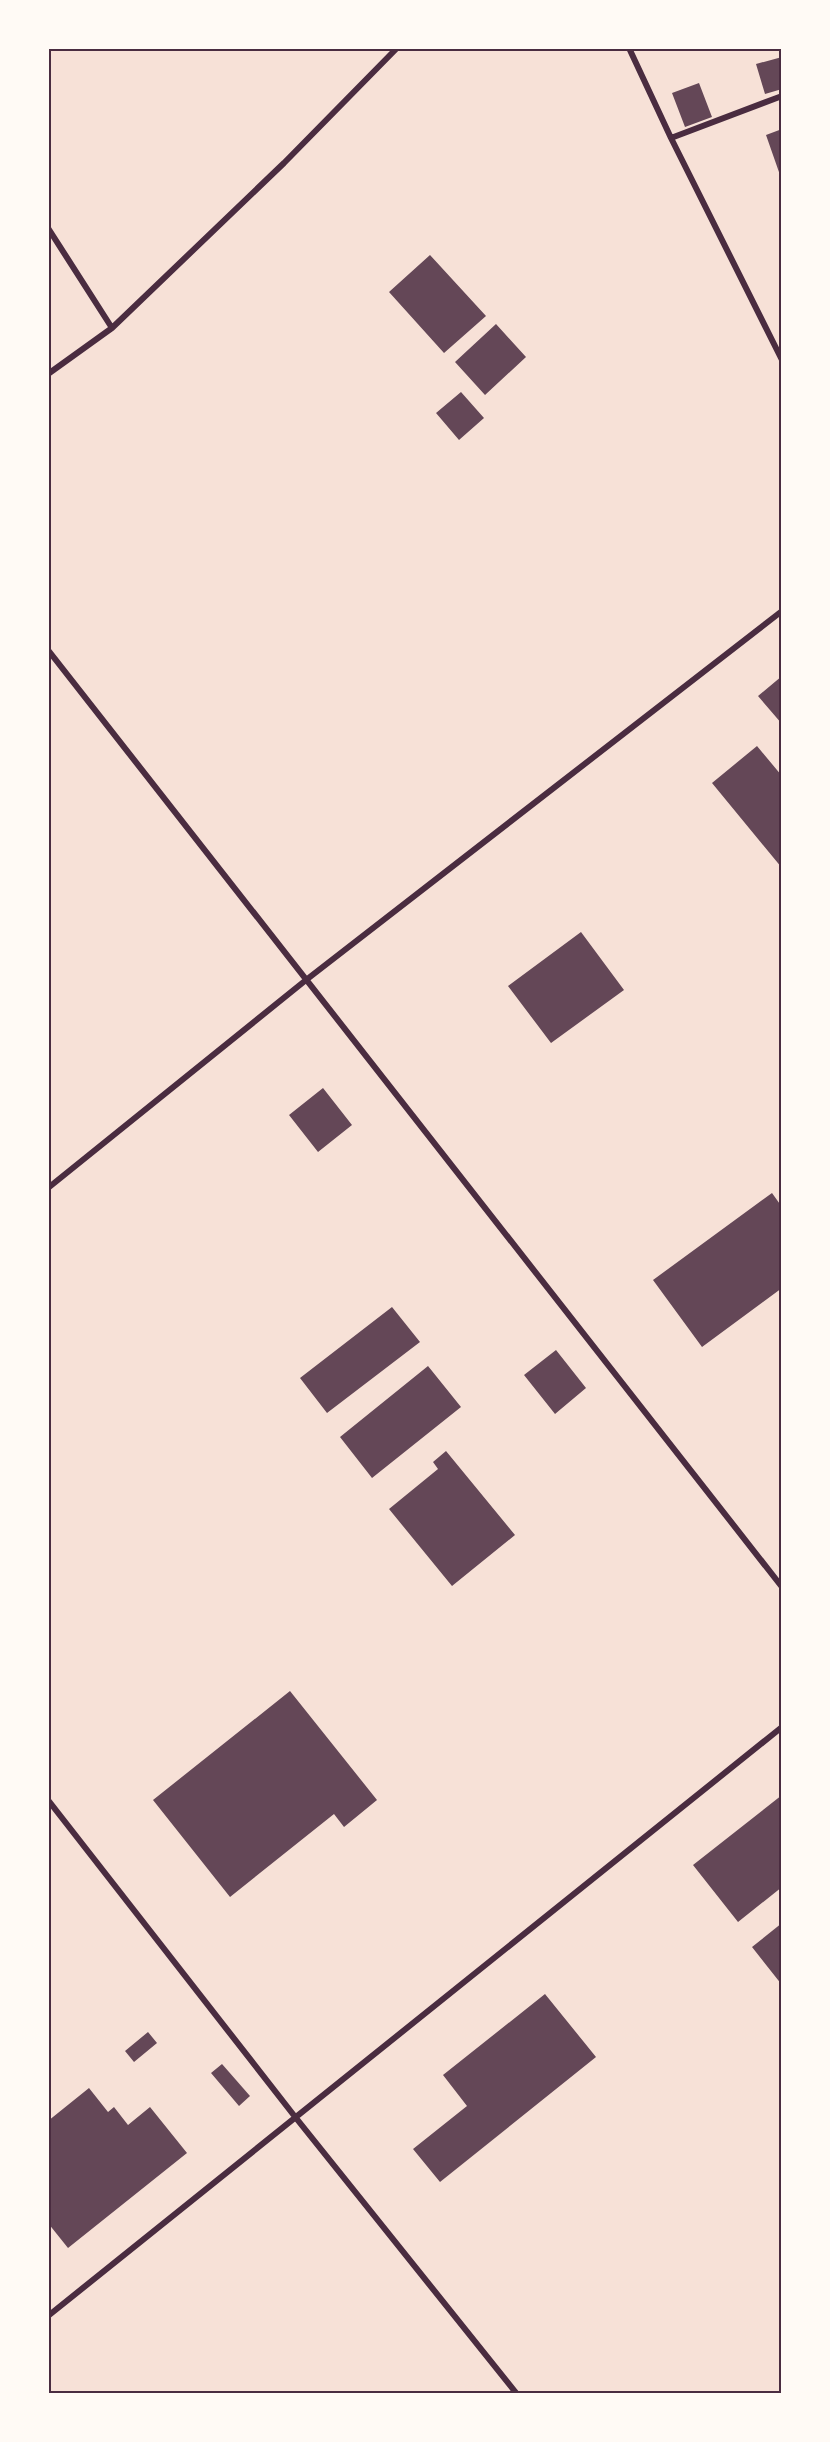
<svg xmlns="http://www.w3.org/2000/svg" width="830" height="2442" font-family="'Public Sans',sans-serif">
<style>
.building{fill:#644757}
.lines{fill:none;stroke-linecap:round;stroke-linejoin:round}
.minor{stroke:#4a2c40;stroke-width:6}
.neatline{fill:none;stroke:#4a2c40;stroke-width:2}
</style>
<rect width="100%" height="100%" fill="#f7e1d7"/>
<path class="building" d="M782,57V89L765,94L756,64Z
M699,83L712,117L685,127L672,93Z
M782,129V175H780L766,135Z
M430,255L486,316L444,353L389,292Z
M496,324L526,357L485,395L455,362Z
M461,392L484,418L459,440L436,413Z
M782,676V724L758,696Z
M757,746L782,776V868L712,783Z
M581,932L624,990L551,1043L508,986Z
M323,1088L352,1125L318,1152L289,1115Z
M772,1193L782,1207V1288L702,1347L653,1280Z
M392,1307L420,1342L327,1413L300,1378Z
M556,1350L586,1388L555,1414L524,1375Z
M428,1366L461,1407L372,1478L340,1437Z
M446,1451L515,1535L452,1586L389,1509L438,1469L433,1462Z
M290,1691L377,1800L344,1827L334,1814L230,1897L153,1800Z
M782,1795V1887L738,1922L693,1865Z
M782,1923V1985L752,1947Z
M545,1994L596,2057L440,2182L413,2149L467,2106L443,2075Z
M148,2032L157,2043L134,2062L125,2051Z
M222,2064L250,2096L239,2106L211,2073Z
M89,2088L108,2112L114,2107L128,2125L150,2107L187,2153L68,2248L48,2223V2121Z"/>
<g class="lines">
<path class="minor" d="M629,48L671,138L782,360
M671,138L782,96
M48,228L112,328
M48,374L112,328L284,163L397,48
M48,650L782,1587
M48,1188L306,980L782,611
M48,1800L296,2118L517,2394
M48,2316L782,1727"/>
</g>
<rect width="830" height="2442" fill="none" stroke="#fffaf5" stroke-width="99"/>
<rect x="50" y="50" width="730" height="2342" class="neatline"/>
</svg>
